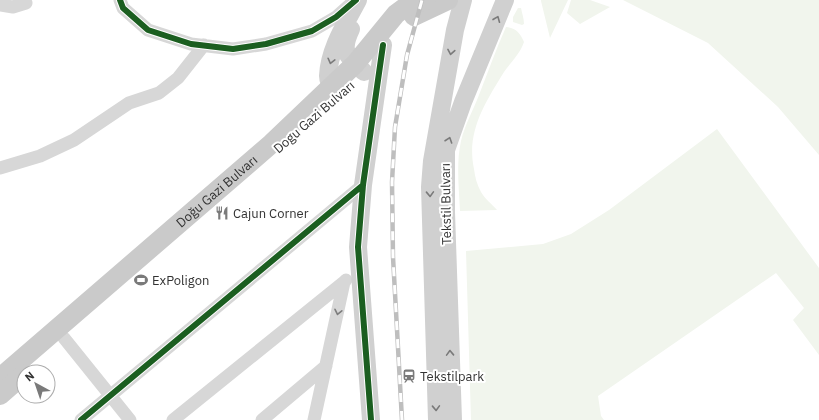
<svg xmlns="http://www.w3.org/2000/svg" width="819" height="420" font-family="'IBM Plex Sans',sans-serif">
<style>
.green{fill:#f1f5ed}
.lines{fill:none;stroke-linecap:round;stroke-linejoin:round}
.street{stroke:#d7d7d7;stroke-width:13}
.secondary{stroke:#d0d0d0;stroke-width:18}
.primary{stroke:#cacaca;stroke-width:20}
.rail-casing{stroke:#bebebe;stroke-width:4.5}
.rail{stroke:#fff;stroke-width:3;stroke-dasharray:9;stroke-linecap:butt}
.cycleway-casing{stroke:#fff;stroke-width:8}
.cycleway{stroke:#1b5e20;stroke-width:6}
.oneway{stroke:#7a7a7a}
.oneway2{stroke:#7d7d7d}
.labels{text-anchor:middle;dominant-baseline:central;stroke-width:4;stroke-linejoin:round;paint-order:stroke}
.street-label{font-size:13px;fill:#333;stroke:#fff}
.poi-label{font-size:13px;fill:#333;stroke:#fff;text-anchor:start}
</style>
<rect width="100%" height="100%" fill="#fff"/>
<path class="green" d="M541,0H568L550,38L541,1Z
M571,0H590L610,7L580,24L567,13Z
M623,0H819V155L778,107L708,43Z
M518,8H521C522,13 524,19 524,24L522,25L513,22V17Z
M506,27C516,28 520,33 524,42C520,54 511,62 504,72C485,103 466,132 474,169C475,177 477,185 481,192C485,199 492,204 497,210L460,211C459,189 456,163 461,141C465,124 473,111 479,95C488,72 496,49 506,27Z
M717,129L819,268V355L793,320L804,308L776,273L598,396L601,416L604,420H471L466,251L543,244L571,234L609,210Z"/>
<g class="lines">
<path class="street" d="M120,0L123,8L148,30L191,44L233,49L266,44L312,31L336,17L353,2
M0,5L13,7L26,3L24,0
M0,168L40,156L74,140L129,103L159,93L178,78L204,45
M64,338L130,420
M81,420L363,185
M173,420L344,282
M262,420L326,366
M314,420L344,282L346,280"/>
<path class="secondary" d="M351,29C340,52 347,56 364,72
M331,88C330,84 328,80 328,76C329,49 346,23 358,0
M371,420L358,247L363,185L383,45
M437,420L430,187L432,161L455,30L463,0
M453,420L446,212V150L463,102L505,0"/>
<g class="primary">
<path d="M414,16L448,0"/>
<path id="s1" d="M0,378L271,144L355,64L396,14L407,6L426,0"/>
<path d="M0,395L24,374"/>
</g>
<g class="rail-casing">
<path id="rail" d="M402,420L393,257L392,182L395,127L407,55L422,0"/>
</g>
<use href="#rail" class="rail"/>
<g class="cycleway-casing">
<path id="cycleway" d="M120,0L123,8L148,30L191,44L233,49L266,44L312,31L336,17L356,0
M81,420L363,185
M371,420L358,247L363,185L383,45"/>
</g>
<use href="#cycleway" class="cycleway"/>
</g>
<defs><path id="oneway-chevron" d="M-2-3.5L2.5 0L-2 3.5" fill="none" stroke-width="1.6" stroke-linecap="round" stroke-linejoin="round"/></defs>
<g class="oneway">
<use href="#oneway-chevron" transform="translate(497 19) rotate(-68)"/>
<use href="#oneway-chevron" transform="translate(451 52) rotate(100)"/>
<use href="#oneway-chevron" transform="translate(331 61) rotate(104)"/>
<use href="#oneway-chevron" transform="translate(449 140) rotate(-71)"/>
<use href="#oneway-chevron" transform="translate(430 194) rotate(88)"/>
<use href="#oneway-chevron" transform="translate(450 353) rotate(-92)"/>
<use href="#oneway-chevron" transform="translate(436 408) rotate(88)"/>
</g>
<use class="oneway2" href="#oneway-chevron" transform="translate(338 312) rotate(102)"/>
<defs>
<g id="restaurant-bare" transform="scale(1.08)"><path d="M-5-6h1v4h1v-4h1v4h1v-4h1v5L-1.5 .5V6h-2V.5L-5-1ZM5-6V6H3V1.5H1.5Q1.5-4 5-6Z" fill="#7a7a7a" stroke="#fff" stroke-width="2.5" paint-order="stroke"/></g>
<g id="stadium-bare" transform="scale(1.08)"><path d="M0-5a6.5 5 0 1 0 0 10a6.5 5 0 1 0 0-10ZM-3.5-1.8h7v3.6h-7Z" fill="#7a7a7a" stroke="#fff" stroke-width="2.5" paint-order="stroke"/></g>
<g id="station-bare" transform="scale(1.08)"><path d="M-3-6H3Q5-6 5-4V2Q5 4 3 4L4.5 6H3L1.5 4h-3L-3 6H-4.5L-3 4Q-5 4-5 2V-4Q-5-6-3-6ZM-3.5-4v3h7v-3ZM-3.5 1v1.5H-2V1ZM2 1v1.5H3.5V1Z" fill="#7a7a7a" stroke="#fff" stroke-width="2.5" paint-order="stroke"/></g>
</defs>
<g fill-rule="evenodd">
<use href="#restaurant-bare" x="222" y="213"/>
<use href="#stadium-bare" x="141" y="280"/>
<use href="#station-bare" x="409" y="376"/>
</g>
<g class="labels">
<g class="street-label">
<text transform="translate(314 117) rotate(-41)">Dogu Gazi Bulvarı</text>
<text stroke="none"><textPath href="#s1" startOffset="286">Doğu Gazi Bulvarı</textPath></text>
<text transform="translate(446 204) rotate(-91)">Tekstil Bulvarı</text>
</g>
<g class="poi-label">
<text x="233" y="213">Cajun Corner</text>
<text x="152" y="280">ExPoligon</text>
<text x="420" y="376">Tekstilpark</text>
</g>
</g>
<g transform="translate(36 384) rotate(320)"><circle r="19" fill="#ffffff" stroke="#adadad"/>
<path d="M0-3L7 15L0 10L-7 15Z" fill="#7a7a7a"/>
<text y="-6" font-size="11" font-weight="bold" text-anchor="middle" fill="#333333">N</text>
</g>
</svg>
